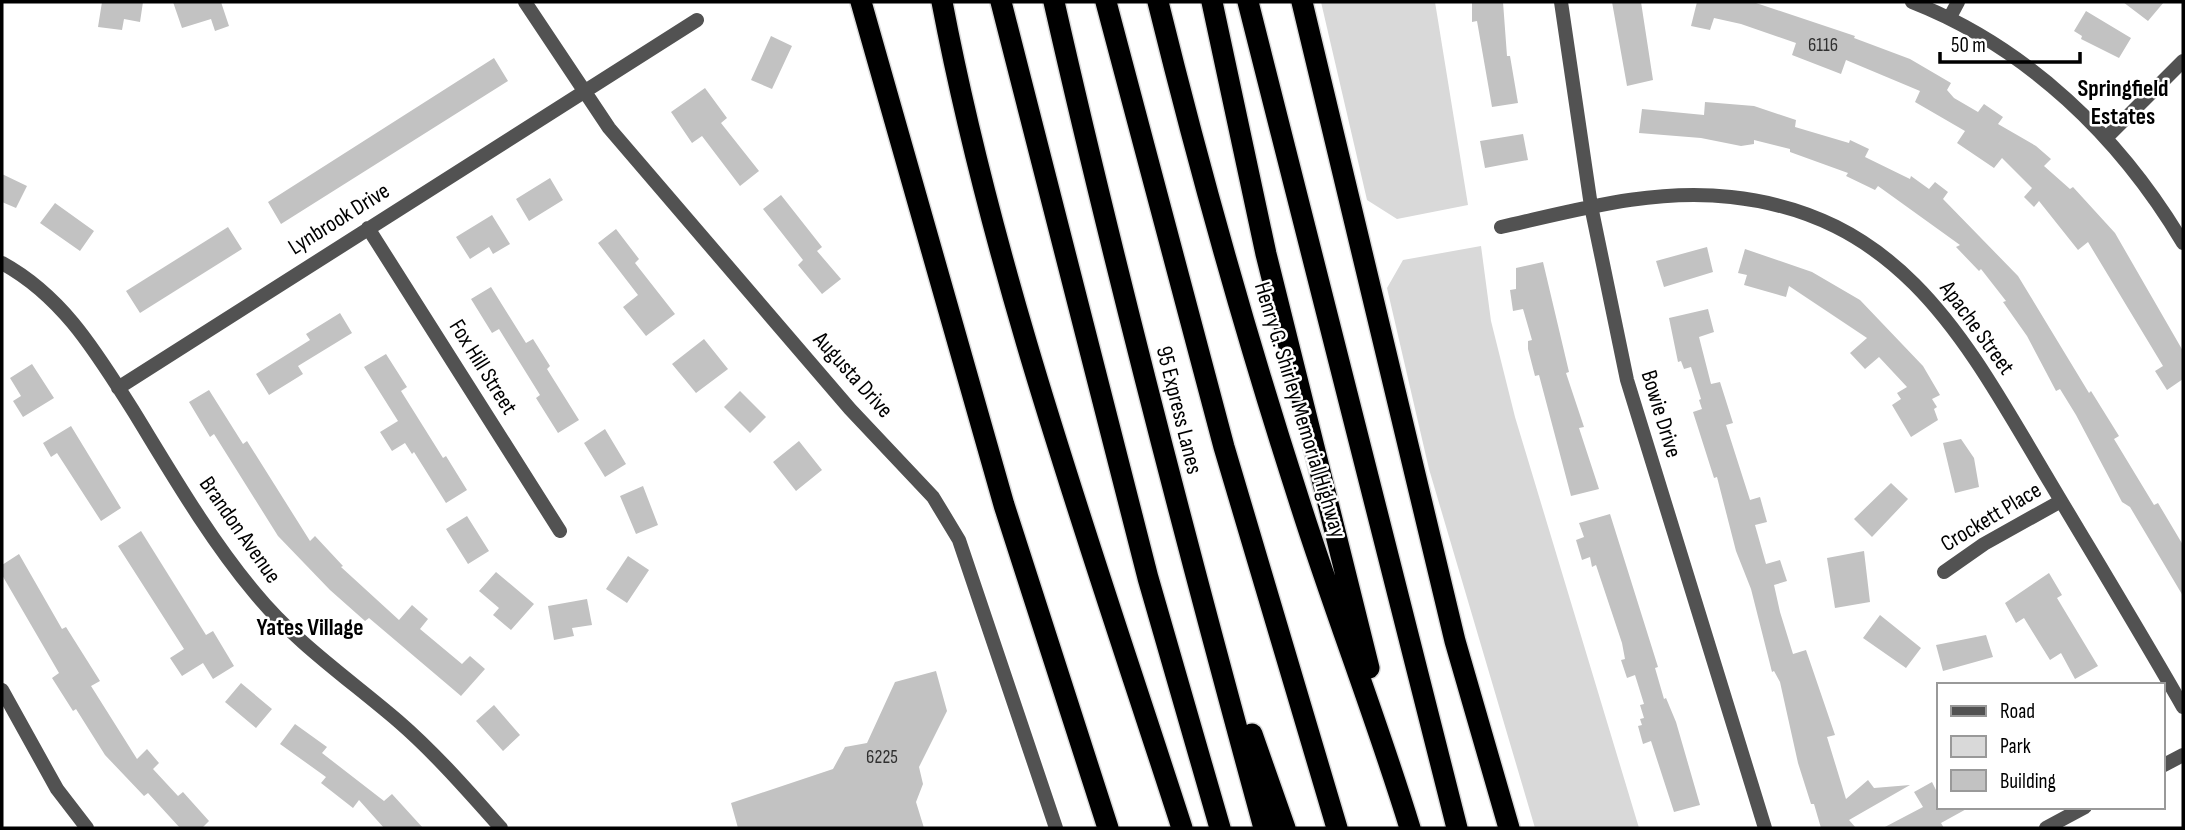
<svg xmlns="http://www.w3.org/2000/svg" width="2185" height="830" font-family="'Sofia Sans Condensed',sans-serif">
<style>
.green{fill:#d9d9d9}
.building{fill:#c2c2c2}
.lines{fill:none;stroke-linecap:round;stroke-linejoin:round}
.motorway-casing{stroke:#dbdbdb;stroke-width:24}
.minor{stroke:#525252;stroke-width:14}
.motorway{stroke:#000;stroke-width:21}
.labels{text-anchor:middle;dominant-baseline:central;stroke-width:5;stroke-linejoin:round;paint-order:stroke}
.number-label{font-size:19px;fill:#303030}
.street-label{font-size:23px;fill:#000;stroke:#fff}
.neighbourhood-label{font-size:24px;font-weight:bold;fill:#000;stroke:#fff}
</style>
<rect width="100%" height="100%" fill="#fff"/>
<path class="green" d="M1321,2H1435L1468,205L1397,219L1367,200Z
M1481,246L1491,321L1515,417L1639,828H1535L1429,469L1387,288L1403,260Z"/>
<path class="building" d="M102,2H143L140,22L124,19L122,30L98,27Z
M173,2H221L229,26L215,31L211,19L182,28Z
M1503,2L1507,56H1510L1518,103L1492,107L1477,21L1472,22V3Z
M1612,2H1641L1653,80L1627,86Z
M1697,2H1753L1855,36L1854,38L1910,59L1951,83L1947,90L1954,98L1978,112L1984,104L2003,117L1998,124L2036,146L2051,159L2044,166L2070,189L2073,187L2115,233L2183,351V379L2167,390L2155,371L2163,366L2088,242L2078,250L2039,201L2034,207L2024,197L2032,188L2002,158L1994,168L1957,143L1965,131L1915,102L1920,91L1846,60L1841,74L1792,55L1796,43L1741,24L1714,18L1710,30L1691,26Z
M2123,2H2164L2148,21Z
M2086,11L2131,38L2119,58L2081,39L2082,36L2074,31Z
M771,36L792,46L772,89L751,80Z
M494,58L508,81L281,224L268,202Z
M705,88L727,118L721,123L759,171L740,186L702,136L692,143L671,112Z
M1705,102L1754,106L1796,120L1795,127L1849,143L1850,140L1869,149L1865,157L1910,179L1911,176L1929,189L1935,182L1948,192L1943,199L2018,276L2089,393L2091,391L2119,436L2114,439L2154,505L2158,503L2183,545V596L2130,507L2122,502L2076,415L2060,389L2056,391L2027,336L2003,302L2006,301L1981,269L1979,271L1956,247L1960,245L1878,186L1875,190L1846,176L1848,173L1790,152V149L1754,140V144L1741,146L1701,138L1639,133L1642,109L1704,115Z
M1523,134L1528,160L1485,168L1480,141Z
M2,174L27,186L16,208L2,202Z
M550,178L563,200L529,221L516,199Z
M781,195L822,247L817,251L841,279L822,294L798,265L803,260L763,209Z
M55,203L94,231L80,251L40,223Z
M492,215L510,244L493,254L489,247L470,259L456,237Z
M228,227L242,249L140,313L126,291Z
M616,229L639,259L635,263L675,314L646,336L623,307L638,295L598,243Z
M1707,247L1713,272L1664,287L1656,261Z
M1745,249L1812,272L1860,300L1923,366L1940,395L1932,399L1937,407L1934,409L1938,420L1911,437L1892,405L1901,399L1897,393L1907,387L1879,357L1865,369L1850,353L1867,338L1789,286L1786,297L1744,285L1747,275L1738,273Z
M1543,262L1569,372L1566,373L1584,427L1579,428L1599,489L1571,496L1539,375L1535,376L1528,349V341L1532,340L1523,309L1513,311L1510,290L1516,289V268Z
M491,287L526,343L533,339L550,366L547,369L579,420L558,433L536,398L540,395L499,329L492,333L471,299Z
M1708,309L1714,332L1699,337L1711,384L1720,382L1733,423L1726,425L1750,500L1760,497L1767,522L1755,525L1766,564L1780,560L1787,581L1774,585L1780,612L1793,654L1806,650L1835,735L1827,737L1846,799L1868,780L1874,788L1910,785L1849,820L1856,828H1821L1814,804H1811L1798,763L1780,682L1774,671L1772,672L1751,589L1736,551L1717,477L1714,478L1693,412L1702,409L1699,400L1701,399L1691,367L1684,369L1681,361L1678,362L1669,318Z
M340,313L352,333L298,366L303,374L269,395L256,374L310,340L306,334Z
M704,339L728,369L696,393L672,364Z
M386,354L407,387L401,391L443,458L446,456L467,490L446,503L414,452L412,454L405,443L392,451L380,432L398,421L364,367Z
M32,364L54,398L23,417L13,401L21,396L10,378Z
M209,390L243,444L247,441L310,541L315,536L343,566L341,567L399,620L412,605L428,619L420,629L462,664L470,656L485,669L461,696L369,618L365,621L330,590L278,536L214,434L210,437L189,402Z
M740,391L766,417L750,433L724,407Z
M71,426L121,508L101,521L57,453L51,457L43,443Z
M605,429L626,464L605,477L584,443Z
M1961,439L1974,458L1979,487L1955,493L1943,443Z
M799,441L822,470L796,491L773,462Z
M1891,483L1908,499L1872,537L1854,519Z
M643,486L658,525L636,534L620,496Z
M1610,514L1658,667L1655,668L1664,699L1666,698L1676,722L1700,805L1674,812L1651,741L1643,744L1638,726L1642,725L1640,719L1644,718L1640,705L1644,704L1635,675L1627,678L1621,660L1625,659L1622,643L1596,565L1592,567L1590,557L1582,560L1576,540L1584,537L1579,523Z
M467,516L489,551L468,564L446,529Z
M141,531L206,635L213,631L234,666L213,679L203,663L182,676L170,658L184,649L118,546Z
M1864,551L1870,602L1835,608L1827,558Z
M19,554L62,629L66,627L100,681L91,686L137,759L147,749L159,763L153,769L178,796L183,792L209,821L202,828H180L148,793L144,796L105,755L76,709L73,711L52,678L59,673L2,575V565Z
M628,556L649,570L627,603L606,589Z
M496,572L534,604L511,630L493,615L499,608L479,591Z
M2049,573L2062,595L2057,598L2098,666L2075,679L2061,653L2050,660L2024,618L2016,623L2005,603Z
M587,599L592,625L572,628L574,636L554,640L548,606Z
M1880,615L1921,648L1906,668L1863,638Z
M1986,635L1993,657L1943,671L1936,645Z
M936,671L947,711L919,767L923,784L916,802L924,828H738L731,803L833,769L845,747L867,743L895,682Z
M241,683L272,709L256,728L225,702Z
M494,705L520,735L503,751L476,721Z
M295,724L327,747L322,753L384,801L392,794L423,828H384L359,800L353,808L321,783L326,777L280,744Z
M1932,782L1938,794V807H1970L1941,823L1944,828H1883L1923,807L1914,792Z"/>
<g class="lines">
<g class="motorway-casing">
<path id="motorway" d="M861,2L1004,505L1108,828
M942,2C996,284 1094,555 1182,828
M1001,2L1148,578L1220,828
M1054,2C1117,279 1189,554 1264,828
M1106,2L1224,447L1337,828
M1158,2C1199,168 1245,333 1298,497C1333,608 1376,717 1410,828
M1212,2L1266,254L1369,668
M1248,2L1457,828
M1302,2L1455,641L1509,828
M1252,734L1285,828"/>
</g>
<path class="minor" d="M525,2L609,128L850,409L933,497L959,540L1056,828
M1561,2L1591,206L1627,380L1765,828
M1912,2C2027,47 2120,137 2183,243
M1950,17L1958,2
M2107,137L2183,61
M1501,227C1577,210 1652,188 1731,197C1907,216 1970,349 2051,484C2095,558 2140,632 2183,707
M368,228L560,531
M2,263C64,297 97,354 134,412C172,474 209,538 255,593C296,643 349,679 398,721C435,753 468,791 501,828
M118,388L697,20
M1944,572L1984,544L2061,501
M2,690L57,789L87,828
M2162,766L2183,755
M2046,828L2085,807"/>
<use href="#motorway" class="motorway"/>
</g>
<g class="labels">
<g class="number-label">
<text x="1823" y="45">6116</text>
<text x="882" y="757">6225</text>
</g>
<g class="street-label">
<text transform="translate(339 219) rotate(-32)">Lynbrook Drive</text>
<text transform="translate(1977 328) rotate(54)">Apache Street</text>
<text transform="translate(483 367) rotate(58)">Fox Hill Street</text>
<text transform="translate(853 375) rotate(48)">Augusta Drive</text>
<text transform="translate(1179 410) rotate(76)">95 Express Lanes</text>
<text transform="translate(1300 410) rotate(73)">Henry G. Shirley Memorial Highway</text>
<text transform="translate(1661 414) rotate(73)">Bowie Drive</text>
<text transform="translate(1991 517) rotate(-31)">Crockett Place</text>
<text transform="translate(240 530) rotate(55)">Brandon Avenue</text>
</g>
<g class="neighbourhood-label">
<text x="2123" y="88">Springfield<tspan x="2123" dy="28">Estates</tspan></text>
<text x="310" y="627">Yates Village</text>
</g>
</g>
<rect width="2185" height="830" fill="none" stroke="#000000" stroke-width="7"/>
<rect x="1937" y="683" width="228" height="126" fill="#ffffff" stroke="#999999" stroke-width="2"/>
<rect x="1951" y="706" width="35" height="10" fill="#525252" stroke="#999999" stroke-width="2"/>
<text x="2000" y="718" font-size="21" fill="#000000">Road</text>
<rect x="1951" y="736" width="35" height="21" fill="#d9d9d9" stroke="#999999" stroke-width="2"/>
<text x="2000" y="753" font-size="21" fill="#000000">Park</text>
<rect x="1951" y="770" width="35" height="21" fill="#c2c2c2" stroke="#999999" stroke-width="2"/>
<text x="2000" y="788" font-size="21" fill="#000000">Building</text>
<path d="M1940 52v10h140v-10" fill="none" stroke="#000000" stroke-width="3.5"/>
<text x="1951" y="52" font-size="21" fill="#000000" stroke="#ffffff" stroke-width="5" paint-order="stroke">50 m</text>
</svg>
